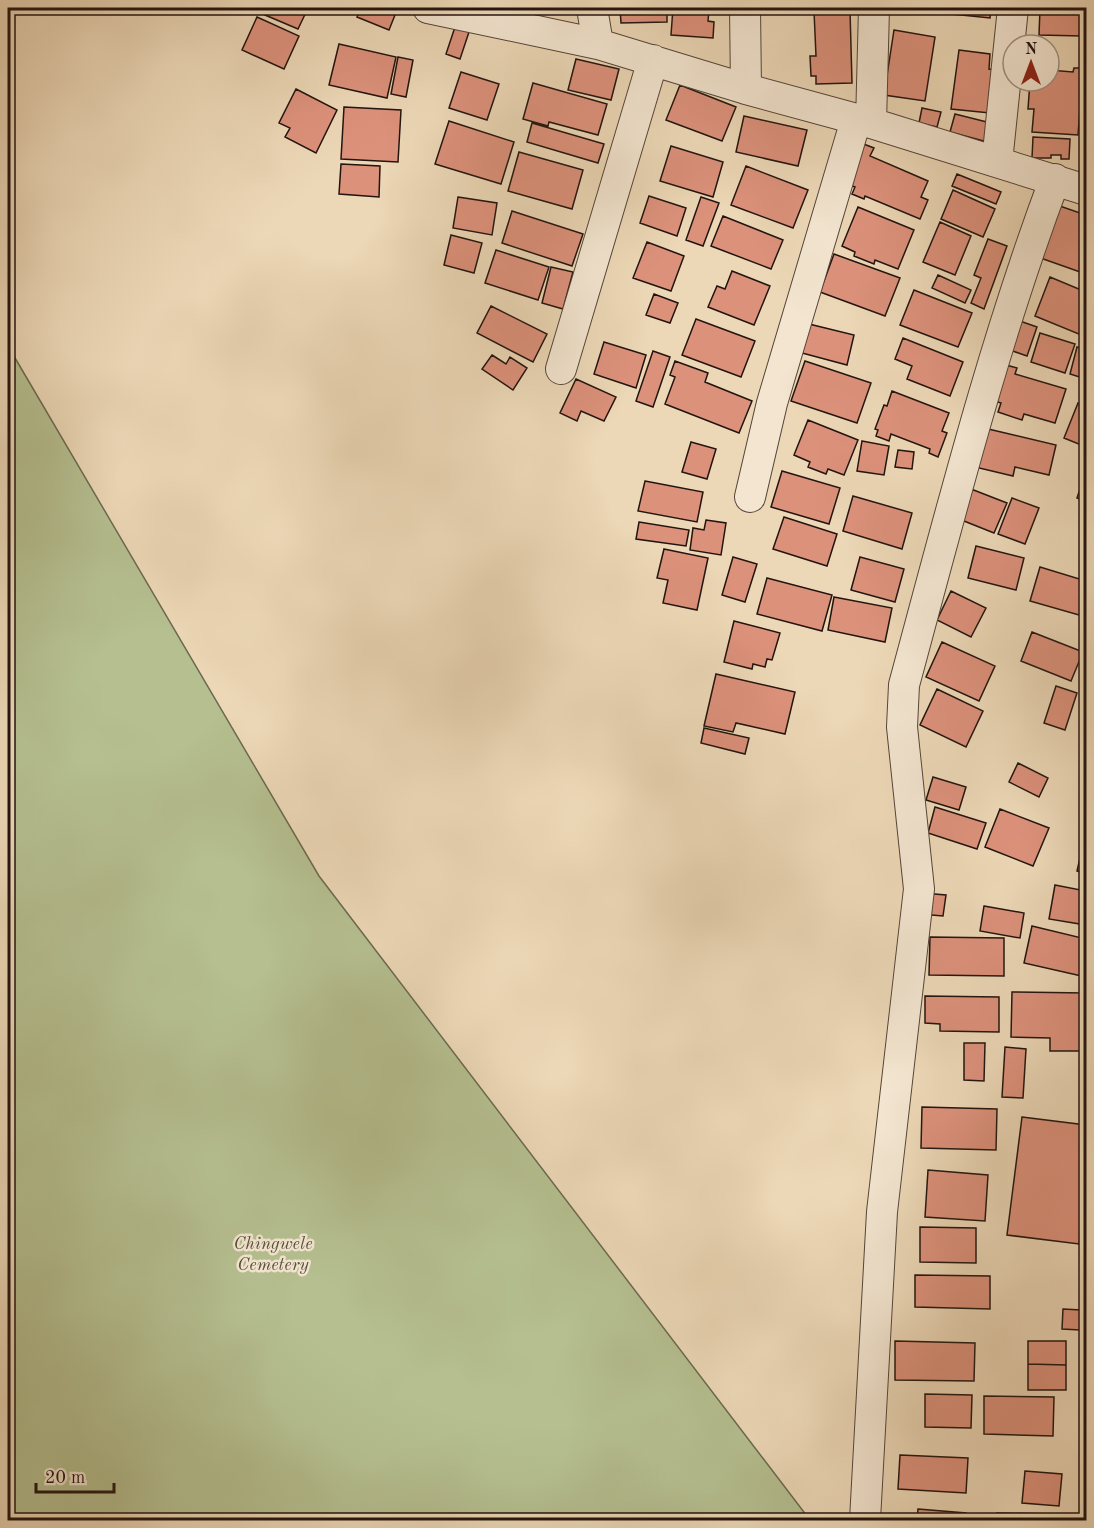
<svg xmlns="http://www.w3.org/2000/svg" width="1094" height="1528" font-family="'Old Standard TT',serif">
<style>
.green{fill:#b5bf90;stroke:#6c6a50;stroke-width:1.5}
.building{fill:#dc917b;stroke:#22140f;stroke-width:1.5}
.lines{fill:none;stroke-linecap:round;stroke-linejoin:round}
.minor-casing{stroke:#544539;stroke-width:32}
.minor{stroke:#f3e5d0;stroke-width:30}
.labels{text-anchor:middle;dominant-baseline:central;stroke-width:5;stroke-linejoin:round;paint-order:stroke}
.park-label{font-size:18px;font-style:italic;fill:#55503c;stroke:#f3e5d0}
</style>
<rect width="100%" height="100%" fill="#ecd7b6"/>
<filter id="stains"><feTurbulence type="fractalNoise" baseFrequency=".00333" numOctaves="4"/><feColorMatrix values="0 0 0 0 .2 0 0 0 0 .09 0 0 0 0 .02 0 0 0 .5 -.17"/></filter>
<radialGradient id="worn" r=".72"><stop offset=".6" stop-color="#630" stop-opacity="0"/><stop offset="1" stop-color="#630" stop-opacity=".3"/></radialGradient>
<path class="green" d="M8,346L319,876L810,1520H8Z"/>
<path class="building" d="M260,8H308L298,29L258,12Z
M361,8H376L395,15L389,30L357,17Z
M620,8H667V22L621,23Z
M673,8L709,10L708,21L714,22L713,38L671,35Z
M757,8H794V13L757,12Z
M952,8H991L990,18L952,14Z
M1042,8H1086V32L1082,31V36L1039,35L1040,9Z
M850,10L852,83L816,84V76H811L810,56H816L814,11Z
M257,17L299,36L284,69L242,50Z
M458,18L472,23L460,59L446,54Z
M894,30L935,37L925,101L884,95Z
M339,44L396,57L387,98L329,85Z
M959,50L990,54L989,69L996,70L990,113L951,109Z
M398,57L413,60L406,97L391,94Z
M576,59L619,69L611,100L568,90Z
M1074,68H1083L1078,135L1032,132L1034,109H1028L1030,81H1049V70L1073,72Z
M461,72L499,84L487,120L449,108Z
M533,83L607,104L598,135L549,122L548,126L523,119Z
M680,85L736,107L722,141L666,120Z
M296,89L337,110L316,153L285,137L290,128L279,123Z
M344,107L401,110L398,162L341,159Z
M922,108L941,112L937,127L919,123Z
M955,114L999,125L995,144L950,132Z
M744,116L807,130L798,166L736,152Z
M449,121L514,142L501,184L435,164Z
M532,123L604,144L598,163L527,142Z
M1033,137L1070,139L1069,159H1061V155H1051V158H1032Z
M861,143L874,148L870,156L928,181L921,197L928,200L920,219L865,196L864,199L852,194L855,187L844,183Z
M671,146L723,162L713,197L660,181Z
M519,152L583,170L572,209L508,191Z
M341,164L380,166L379,197L339,194Z
M746,166L808,190L793,228L731,205Z
M957,174L1001,192L996,204L952,186Z
M953,190L995,209L983,237L941,219Z
M649,196L686,208L677,236L640,223Z
M458,197L497,203L492,235L453,228Z
M701,197L719,203L703,246L686,240Z
M1051,203L1086,215V264L1083,273L1032,255Z
M858,207L914,230L898,269L875,260L874,264L854,256L855,252L842,246Z
M512,211L583,234L572,266L502,243Z
M723,216L783,240L771,269L711,246Z
M940,222L971,236L955,275L923,262Z
M451,235L482,243L474,273L444,265Z
M988,239L1007,246L984,309L971,303L981,278L974,275Z
M647,242L684,256L671,291L633,278Z
M496,250L549,267L538,300L485,283Z
M834,254L900,278L885,316L820,292Z
M551,267L573,272L563,309L542,303Z
M732,271L770,286L754,325L708,307L717,286L725,289Z
M938,275L971,290L965,303L932,288Z
M1050,277L1086,292V337L1035,316Z
M914,290L972,313L958,347L900,325Z
M654,294L678,303L670,323L646,315Z
M491,306L547,334L533,362L477,333Z
M696,319L755,341L741,377L682,355Z
M1017,320L1037,327L1027,356L1007,349Z
M809,324L854,335L847,365L802,353Z
M1040,333L1075,344L1065,373L1031,362Z
M903,338L963,362L950,396L907,379L912,366L895,359Z
M604,342L646,355L636,388L594,374Z
M1077,347L1086,349V379L1070,374Z
M653,351L670,357L653,407L636,401Z
M492,355L506,364L510,357L527,368L513,390L482,369Z
M675,361L708,373L705,382L752,401L739,433L665,404L675,377L670,375Z
M805,361L871,383L857,423L791,401Z
M999,363L1017,368L1015,374L1066,389L1055,423L1024,414L1022,420L998,412L1001,403L988,399Z
M576,379L616,397L604,421L581,411L577,421L560,413Z
M892,391L949,413L942,431L947,433L938,457L929,453L930,449L891,434L889,441L876,436L878,430L875,429L884,405L887,406Z
M1078,403L1086,406V447L1064,438Z
M808,420L858,440L844,475L828,469L826,474L808,467L810,462L794,455Z
M984,428L1056,445L1049,475L1015,467L1013,476L975,467Z
M862,441L889,446L884,475L857,471Z
M691,442L716,449L707,479L682,472Z
M898,450L914,452L912,469L895,467Z
M782,471L840,488L829,524L771,507Z
M1086,471V501L1077,498Z
M645,481L703,492L697,522L638,511Z
M971,489L1007,503L994,533L959,519Z
M853,496L912,513L902,549L843,531Z
M1012,498L1039,508L1025,544L998,534Z
M784,517L837,534L827,566L773,549Z
M706,520L726,523L721,555L690,550L693,528L704,530Z
M639,522L689,530L686,546L636,539Z
M1086,542V566L1080,564Z
M976,546L1024,558L1016,590L968,578Z
M664,549L708,558L697,610L663,603L668,580L657,578Z
M733,557L757,564L745,602L722,595Z
M860,557L904,569L895,602L851,590Z
M1040,567L1086,581V617L1030,601Z
M767,578L832,595L822,631L757,614Z
M951,591L986,608L971,637L937,620Z
M834,597L892,608L885,642L828,630Z
M734,621L780,633L772,660L767,659L765,667L753,664L752,669L724,662Z
M1032,632L1083,652L1071,681L1021,661Z
M942,642L995,666L979,701L926,677Z
M716,674L795,692L785,734L736,723L733,732L704,726Z
M1056,686L1077,693L1065,730L1044,723Z
M937,689L983,711L966,747L920,725Z
M704,728L749,738L745,754L701,743Z
M1018,763L1048,778L1039,797L1009,782Z
M933,777L966,787L959,810L926,800Z
M935,807L986,823L977,849L928,833Z
M1000,809L1049,828L1033,866L985,847Z
M1086,833V874L1077,871Z
M1055,885L1086,891V925L1049,919Z
M922,893L946,895L943,916L920,914Z
M984,906L1024,913L1020,938L980,931Z
M1032,926L1086,939V977L1024,963Z
M930,937L1004,938V976L929,975Z
M1012,992L1086,993V1051H1050V1038L1011,1037Z
M925,996L999,997V1032L940,1031V1024L925,1023Z
M964,1043H985L984,1081L964,1080Z
M1005,1047L1026,1049L1023,1098L1002,1097Z
M922,1107L997,1109L996,1150L921,1148Z
M1022,1117L1086,1125V1188L1079,1244L1007,1235Z
M928,1170L988,1175L985,1221L925,1217Z
M920,1227L976,1228V1263L920,1262Z
M915,1275L990,1276V1309L915,1307Z
M1063,1309L1081,1310L1080,1330L1062,1329Z
M895,1341L975,1343L974,1381L895,1380Z
M1028,1341H1066V1365L1028,1364Z
M1028,1364L1066,1365V1390H1028Z
M925,1394L972,1395L971,1428L925,1427Z
M984,1396L1054,1397L1053,1436L984,1434Z
M900,1455L968,1458L966,1493L898,1489Z
M1025,1471L1062,1474L1059,1506L1022,1503Z
M918,1509L966,1513L965,1520H917Z
M997,1513L1050,1514V1520H997Z"/>
<g class="lines">
<g class="minor-casing">
<path id="minor" d="M428,8L598,44L746,89L871,123L1086,190
M592,8L598,44
M745,8L746,89
M871,123L874,8
M997,162L1013,8
M561,369L653,60
M750,497L772,403L856,120
M865,1520L882,1212L919,889L902,727L904,685C950,515 993,344 1055,179"/>
</g>
<use href="#minor" class="minor"/>
</g>
<g class="labels">
<g class="park-label">
<text x="273" y="1244">Chingwele<tspan x="273" dy="21">Cemetery</tspan></text>
</g>
</g>
<rect width="1094" height="1528" fill="none" stroke="#ecd7b6" stroke-width="30"/>
<rect x="9" y="9" width="1076" height="1510" fill="none" stroke="#22140f" stroke-width="3"/>
<rect x="15" y="15" width="1064" height="1498" fill="none" stroke="#22140f" stroke-width="1.5"/>
<g transform="translate(1031 63)"><circle r="28" fill="#f3e5d0" stroke="#9f9183" stroke-width="1.5"/>
<path d="M0-4.5L10 22L0 15L-10 22Z" fill="#8f2418"/>
<text y="-9" font-size="16" font-weight="bold" text-anchor="middle" fill="#22140f">N</text>
</g>
<path d="M36 1483v9h78v-9" fill="none" stroke="#22140f" stroke-width="3"/>
<text x="45" y="1483" font-size="18" fill="#22140f" stroke="#f3e5d0" stroke-width="4.5" paint-order="stroke">20 m</text>
<rect width="100%" height="100%" filter="url(#stains)"/>
<rect width="100%" height="100%" fill="url(#worn)"/>
</svg>
